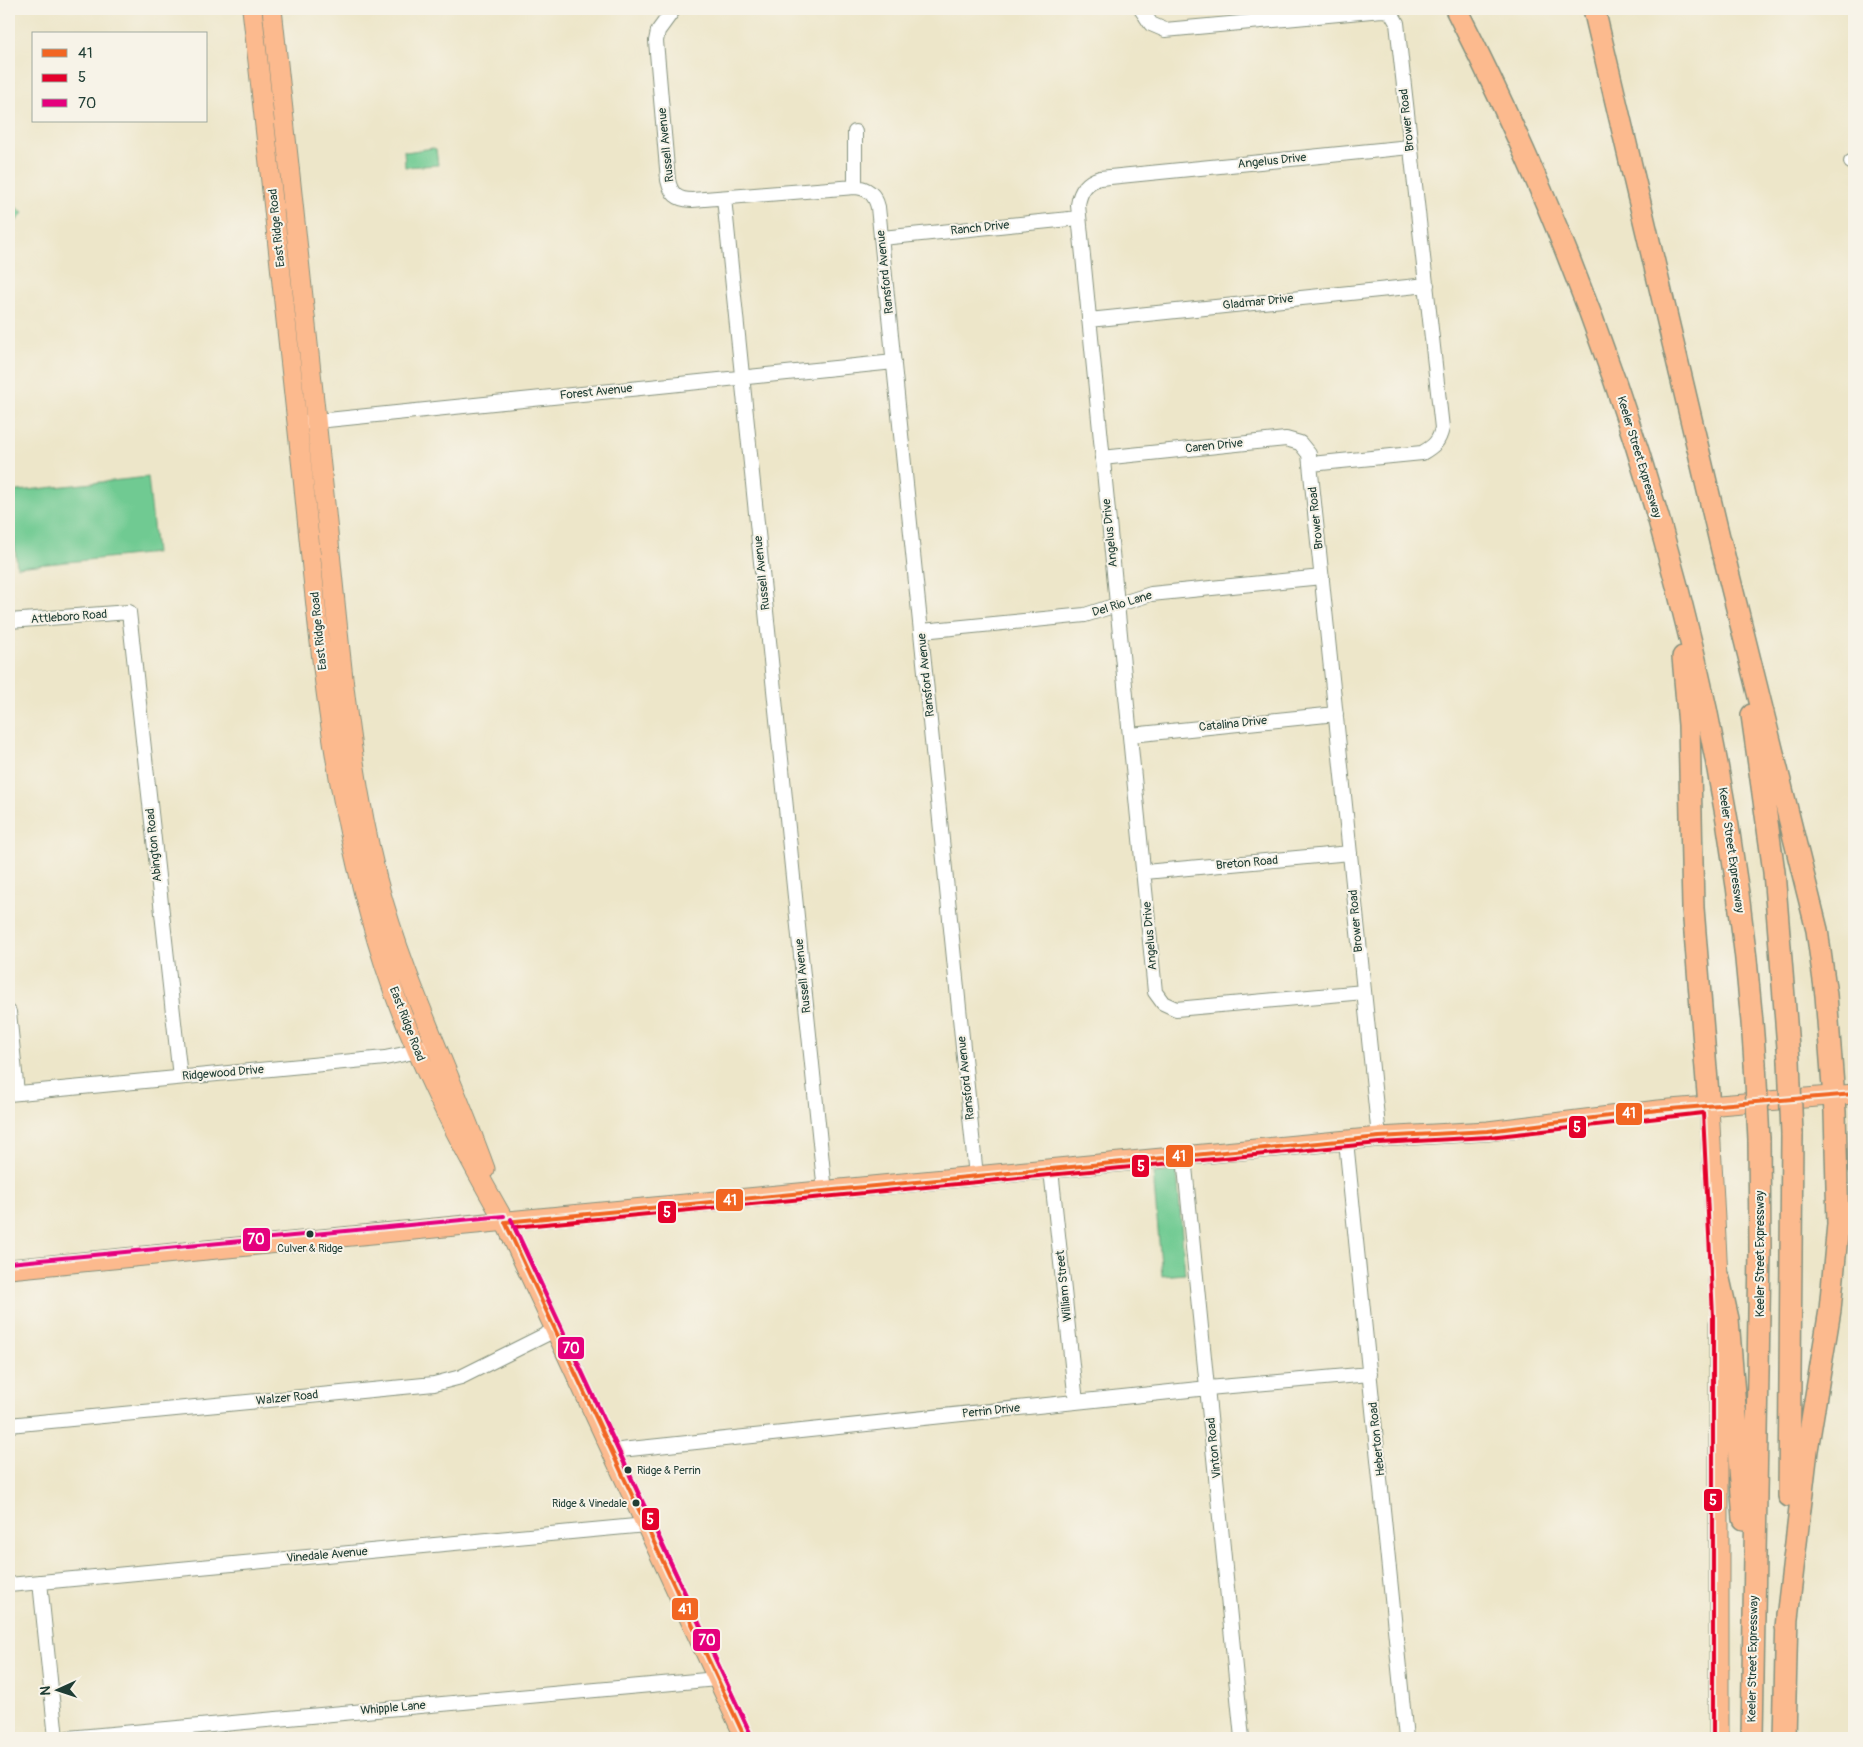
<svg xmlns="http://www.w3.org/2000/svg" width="1863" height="1747" font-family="Pangolin,sans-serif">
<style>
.green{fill:#70ca92;stroke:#488463}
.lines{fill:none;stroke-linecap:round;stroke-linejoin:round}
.minor-casing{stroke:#86927e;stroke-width:16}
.major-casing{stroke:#86927e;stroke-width:21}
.highway-casing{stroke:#86927e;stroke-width:24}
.minor{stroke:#fff;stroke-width:14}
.major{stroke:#fcba8e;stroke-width:19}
.highway{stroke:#fcba8e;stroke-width:21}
.highway-bridge-casing{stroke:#86927e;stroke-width:24;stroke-linecap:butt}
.highway-bridge{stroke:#fcba8e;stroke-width:21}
.bus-1-casing{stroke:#f7f3e8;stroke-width:8}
.bus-2-casing{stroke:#f7f3e8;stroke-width:8}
.bus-3-casing{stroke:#f7f3e8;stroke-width:8}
.bus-1{stroke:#f26522;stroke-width:4}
.bus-2{stroke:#e4002b;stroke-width:4}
.bus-3{stroke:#e5007d;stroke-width:4}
.bus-dot{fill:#1f3d34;stroke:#f7f3e8;stroke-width:2}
.labels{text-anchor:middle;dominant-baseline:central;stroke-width:4;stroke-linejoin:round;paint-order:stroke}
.bus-label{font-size:11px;fill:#1f3d34;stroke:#f7f3e8}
.street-label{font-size:12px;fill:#1f3d34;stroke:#f7f3e8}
.line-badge{stroke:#f7f3e8;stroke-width:2}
.badge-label{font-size:14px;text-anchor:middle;font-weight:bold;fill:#fff}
</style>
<rect width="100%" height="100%" fill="#f7f3e8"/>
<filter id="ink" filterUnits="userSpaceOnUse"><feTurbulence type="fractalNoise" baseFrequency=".02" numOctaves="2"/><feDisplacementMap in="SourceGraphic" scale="10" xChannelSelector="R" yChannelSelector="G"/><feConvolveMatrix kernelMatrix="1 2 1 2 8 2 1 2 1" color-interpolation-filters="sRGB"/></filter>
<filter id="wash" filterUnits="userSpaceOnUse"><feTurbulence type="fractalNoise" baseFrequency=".0096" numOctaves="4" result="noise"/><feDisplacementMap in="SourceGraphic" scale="20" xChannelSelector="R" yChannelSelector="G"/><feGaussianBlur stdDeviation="1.12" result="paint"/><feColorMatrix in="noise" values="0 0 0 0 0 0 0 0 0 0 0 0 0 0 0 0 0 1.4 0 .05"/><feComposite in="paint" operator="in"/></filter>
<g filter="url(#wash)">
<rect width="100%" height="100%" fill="#ede6c9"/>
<path class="green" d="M433,148L436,149L438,165L405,167L404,150L406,152Z
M9,201L23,213L9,230Z
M148,477L156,553L17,567L9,492Z
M1177,1171L1185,1274L1162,1276L1153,1173Z"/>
</g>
<g filter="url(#ink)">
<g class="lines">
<g class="minor-casing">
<path id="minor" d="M674,9L658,31L656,41L668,180C671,194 677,200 692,200L855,187C869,188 875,195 878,207L976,1176
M1141,9L1151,24L1165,30L1382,10L1390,11L1397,23L1442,428C1439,442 1434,446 1422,453L1311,464
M855,132V187
M1851,162H1854
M724,198L825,1192
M882,238L1079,218
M1089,320L1427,285
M298,423L894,362
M1102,458L1286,439L1300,443L1309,454L1379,1137
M9,621L129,612L180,1077
M922,631L1085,615L1151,594L1322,577
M1131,735L1336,714
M1145,872L1350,853
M1364,992L1176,1009L1163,1003L1155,992L1078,205C1080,191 1086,182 1100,178L1410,147
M9,1012L17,1093
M9,1094L385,1058L409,1053L435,1043
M1346,1141L1406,1738
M1184,1157L1242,1738
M1051,1170L1076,1402
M9,1425L434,1384L461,1377L555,1330
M611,1451L1208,1388L1370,1374
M40,1582L56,1738
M9,1585L646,1525
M68,1738L717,1679"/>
</g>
<g class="major-casing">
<path id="major" d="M252,9C270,165 287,321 303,478C320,646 332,804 385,966C414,1056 458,1140 505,1222L745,1738
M272,9C290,177 309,345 326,513C339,636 347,758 377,879C403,979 450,1072 485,1169
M1709,1106L1719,1295
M9,1269L1379,1137L1488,1131L1658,1110L1854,1094
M1719,1738V1322"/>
</g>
<g class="highway-casing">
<path id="highway" d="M1456,9C1623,337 1731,695 1755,1063
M1594,9L1723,554
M1720,540L1817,930L1826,995L1835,1112L1838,1224L1830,1310L1807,1450L1786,1627
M1683,657L1689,725L1693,908L1709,1106
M1752,715L1774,872L1789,1060
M1719,1279L1728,1319L1744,1519
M1789,1496L1792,1134
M1752,1738L1760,1251L1759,1140
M1784,1738L1787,1614"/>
</g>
<use href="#minor" class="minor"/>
<use href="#major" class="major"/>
<use href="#highway" class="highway"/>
<g class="highway-bridge-casing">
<path id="highway-bridge" d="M1789,1060L1792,1134
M1755,1063L1759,1140"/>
</g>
<use href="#highway-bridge" class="highway-bridge"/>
<g class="bus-1-casing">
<path id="bus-1" d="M505,1222L1379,1137L1488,1131L1658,1110L1854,1094
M505,1222L745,1738"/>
</g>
<g class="bus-2-casing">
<path id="bus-2" d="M751,1735L514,1227L1379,1143L1489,1137L1703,1113L1713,1316V1738"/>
</g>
<g class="bus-3-casing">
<path id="bus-3" d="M511,1219L751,1735
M9,1263L504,1216"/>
</g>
<use href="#bus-1" class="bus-1"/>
<use href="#bus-2" class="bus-2"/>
<use href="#bus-3" class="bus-3"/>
</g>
</g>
<g class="bus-dot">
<circle cx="310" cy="1234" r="4.5"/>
<circle cx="628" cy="1470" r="4.5"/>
<circle cx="636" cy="1503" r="4.5"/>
</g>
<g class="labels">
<g class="bus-label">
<text x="310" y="1248">Culver &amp; Ridge</text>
<text x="637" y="1470" text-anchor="start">Ridge &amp; Perrin</text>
<text x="627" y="1503" text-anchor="end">Ridge &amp; Vinedale</text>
</g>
<g class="street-label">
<text transform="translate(1407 120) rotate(-96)">Brower Road</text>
<text transform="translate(666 145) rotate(-96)">Russell Avenue</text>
<text transform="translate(1272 161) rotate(-6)">Angelus Drive</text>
<text transform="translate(277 228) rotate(-96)">East Ridge Road</text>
<text transform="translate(980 228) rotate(-6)">Ranch Drive</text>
<text transform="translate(885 272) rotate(-96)">Ransford Avenue</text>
<text transform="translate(1258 302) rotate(-6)">Gladmar Drive</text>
<text transform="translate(596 392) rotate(-6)">Forest Avenue</text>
<text transform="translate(1214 446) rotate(-6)">Caren Drive</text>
<text transform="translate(1639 457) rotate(73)">Keeler Street Expressway</text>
<text transform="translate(1316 518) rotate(-96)">Brower Road</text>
<text transform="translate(1110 533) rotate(-96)">Angelus Drive</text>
<text transform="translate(762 573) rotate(-96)">Russell Avenue</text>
<text transform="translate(1122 604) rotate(-17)">Del Rio Lane</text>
<text transform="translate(69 617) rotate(-4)">Attleboro Road</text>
<text transform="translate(319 631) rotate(-96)">East Ridge Road</text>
<text transform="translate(926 675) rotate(-96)">Ransford Avenue</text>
<text transform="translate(1233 724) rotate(-6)">Catalina Drive</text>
<text transform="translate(154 845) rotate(-96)">Abington Road</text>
<text transform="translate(1731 850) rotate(82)">Keeler Street Expressway</text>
<text transform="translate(1247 863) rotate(-5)">Breton Road</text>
<text transform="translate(1356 921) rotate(-95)">Brower Road</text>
<text transform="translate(1150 936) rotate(-95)">Angelus Drive</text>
<text transform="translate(803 976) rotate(-96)">Russell Avenue</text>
<text transform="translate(407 1024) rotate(69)">East Ridge Road</text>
<text transform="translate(223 1073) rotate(-5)">Ridgewood Drive</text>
<text transform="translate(966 1078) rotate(-96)">Ransford Avenue</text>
<text transform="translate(1760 1254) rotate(-90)">Keeler Street Expressway</text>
<text transform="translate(1064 1286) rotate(-96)">William Street</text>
<text transform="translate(287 1398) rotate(-6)">Walzer Road</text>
<text transform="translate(991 1411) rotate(-6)">Perrin Drive</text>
<text transform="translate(1377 1439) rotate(-96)">Heberton Road</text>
<text transform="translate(1214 1448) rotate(-96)">Vinton Road</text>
<text transform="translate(327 1555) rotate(-5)">Vinedale Avenue</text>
<text transform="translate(1753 1659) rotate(-89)">Keeler Street Expressway</text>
<text transform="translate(393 1708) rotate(-5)">Whipple Lane</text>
</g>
</g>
<g class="line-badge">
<rect x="1615" y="1102" width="28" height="24" rx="5" fill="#f26522"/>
<rect x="1568" y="1115" width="19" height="24" rx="5" fill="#e4002b"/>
<rect x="1165" y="1144" width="29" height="24" rx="5" fill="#f26522"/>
<rect x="1131" y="1154" width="19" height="24" rx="5" fill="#e4002b"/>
<rect x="715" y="1188" width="29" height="24" rx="5" fill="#f26522"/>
<rect x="657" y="1200" width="20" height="24" rx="5" fill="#e4002b"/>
<rect x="242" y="1227" width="29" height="25" rx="5" fill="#e5007d"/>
<rect x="557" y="1336" width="28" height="24" rx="5" fill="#e5007d"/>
<rect x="1703" y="1488" width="20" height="24" rx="5" fill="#e4002b"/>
<rect x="641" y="1507" width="19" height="24" rx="5" fill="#e4002b"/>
<rect x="671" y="1597" width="28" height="24" rx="5" fill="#f26522"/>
<rect x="692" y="1628" width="29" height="24" rx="5" fill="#e5007d"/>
</g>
<g class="badge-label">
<text x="1629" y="1118">41</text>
<text x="1577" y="1132">5</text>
<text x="1179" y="1161">41</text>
<text x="1141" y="1171">5</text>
<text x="730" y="1205">41</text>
<text x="667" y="1217">5</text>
<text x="256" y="1244">70</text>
<text x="571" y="1353">70</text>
<text x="1713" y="1505">5</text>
<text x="650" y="1524">5</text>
<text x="685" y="1614">41</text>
<text x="707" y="1645">70</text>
</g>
<rect width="1863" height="1747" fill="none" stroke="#f7f3e8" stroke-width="30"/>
<rect x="32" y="32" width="175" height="90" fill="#f7f3e8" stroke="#a1aaa0"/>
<rect x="42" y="49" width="25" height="8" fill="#f26522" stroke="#a1aaa0"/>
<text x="78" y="58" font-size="15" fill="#1f3d34">41</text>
<rect x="42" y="74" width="25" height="8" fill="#e4002b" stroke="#a1aaa0"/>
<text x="78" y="82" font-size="15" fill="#1f3d34">5</text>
<rect x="42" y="99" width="25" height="8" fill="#e5007d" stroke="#a1aaa0"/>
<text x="78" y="108" font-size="15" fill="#1f3d34">70</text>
<g transform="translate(58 1690) rotate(267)" stroke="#f7f3e8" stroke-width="4" paint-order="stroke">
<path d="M0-4L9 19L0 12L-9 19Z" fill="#1f3d34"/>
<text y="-8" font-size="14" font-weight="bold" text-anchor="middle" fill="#1f3d34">N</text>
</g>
</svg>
